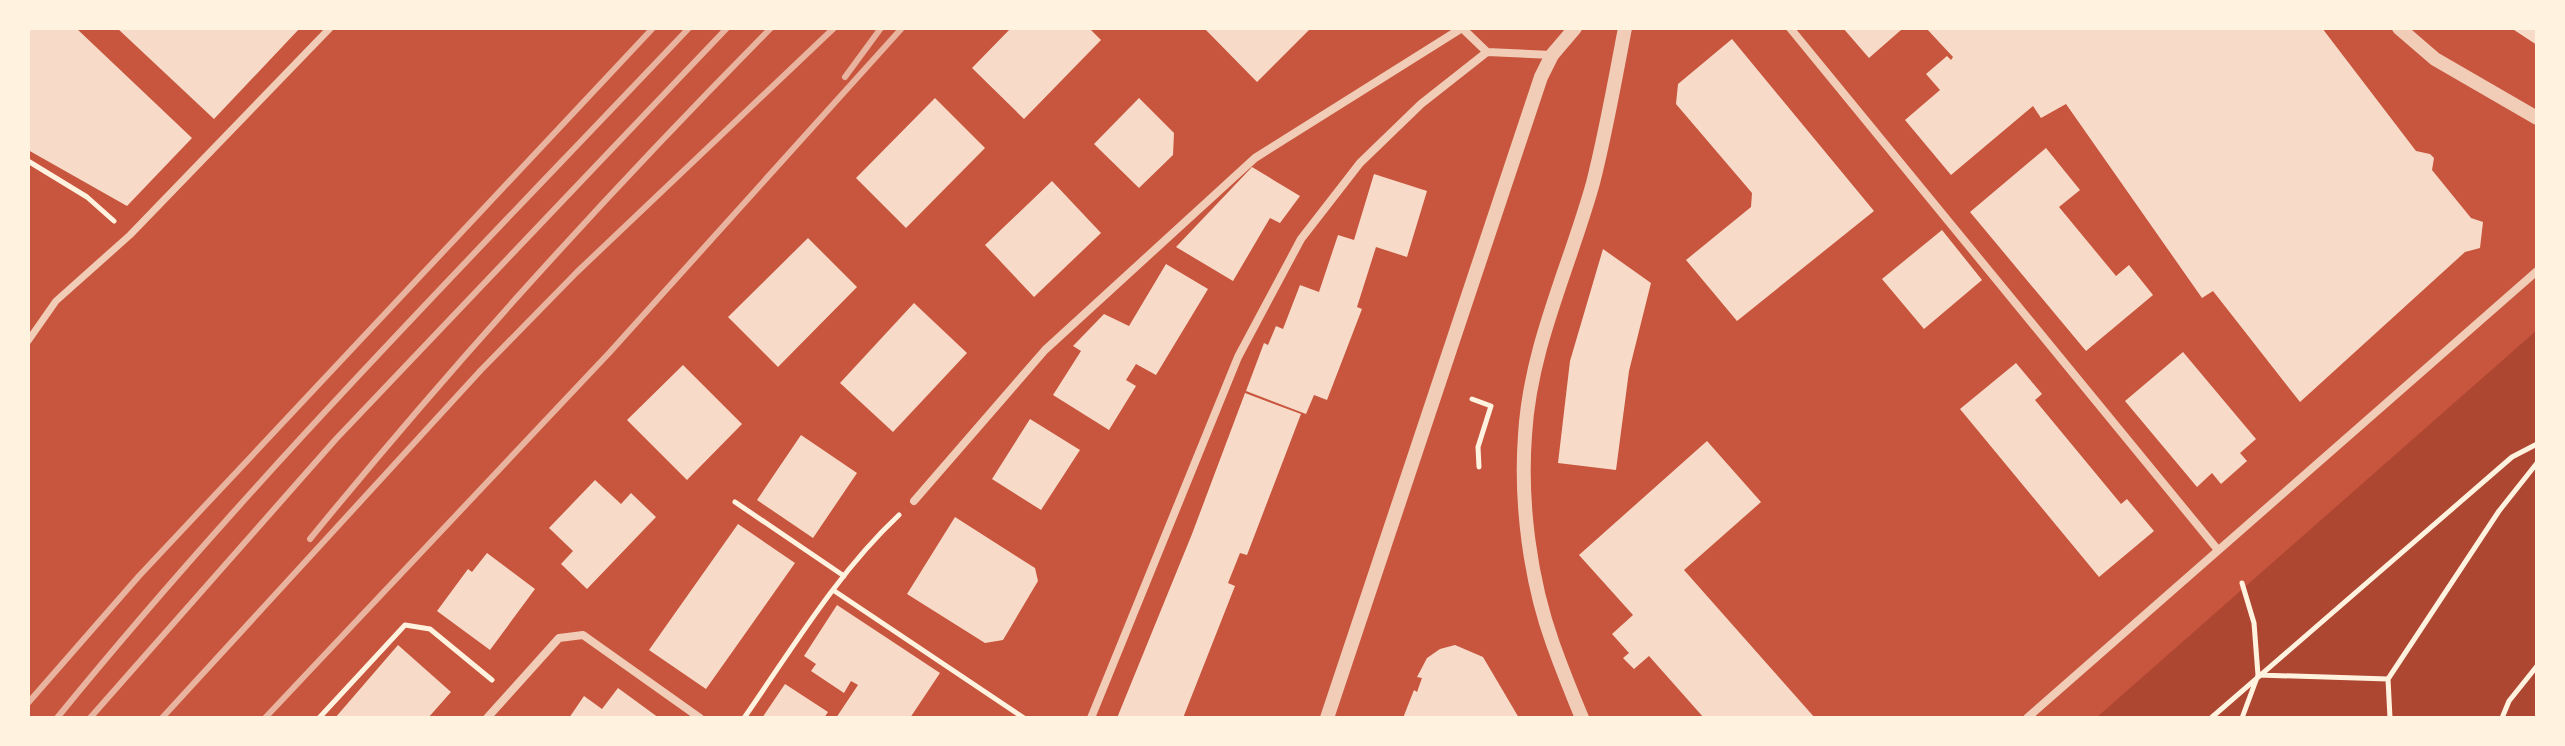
<svg xmlns="http://www.w3.org/2000/svg" width="2565" height="746" font-family="'Sofia Sans Condensed',sans-serif">
<style>
.green{fill:#ae4732}
.building{fill:#f7dbc8}
.lines{fill:none;stroke-linecap:round;stroke-linejoin:round}
.path{stroke:#fff3e0;stroke-width:5}
.pedestrian{stroke:#f1ccb7;stroke-width:7}
.minor{stroke:#f1ccb7;stroke-width:8}
.tertiary{stroke:#f1ccb7;stroke-width:14}
.rail{stroke:#e9b49f;stroke-width:6}
</style>
<rect width="100%" height="100%" fill="#c8553d"/>
<path class="green" d="M2537,330V718H2096Z"/>
<path class="building" d="M28,28H76L192,138L127,206L28,150Z
M117,28H300L214,119Z
M1011,28H1089L1101,40L1024,119L972,68Z
M1204,28H1311L1257,82Z
M1843,28H1899L1901,30L1869,58Z
M1926,28H2322L2416,151L2430,154L2434,158L2432,170L2471,218L2483,222L2480,248L2465,252L2300,402L2213,291L2202,298L2066,104L2041,118L2033,106L1951,175L1905,120L1940,90L1926,74L1947,56L1951,60L1953,57Z
M2511,28H2537V45Z
M1732,39L1874,211L1737,321L1686,260L1751,207L1752,193L1676,104L1678,84Z
M935,98L985,148L906,228L856,178Z
M1139,98L1174,133L1173,155L1139,188L1094,144Z
M2046,148L2080,190L2059,207L2116,276L2129,265L2153,295L2086,351L1970,212Z
M1252,167L1300,196L1280,223L1270,218L1233,281L1176,247Z
M1374,174L1427,191L1407,257L1376,247L1357,307L1362,309L1327,400L1314,395L1306,414L1246,391L1264,343L1268,345L1276,326L1283,329L1300,285L1319,292L1338,235L1354,240Z
M1052,181L1101,233L1034,297L985,245Z
M1942,230L1982,280L1924,329L1882,279Z
M808,238L857,287L778,367L728,317Z
M1603,249L1651,283L1629,371L1616,470L1558,463L1570,361Z
M1166,264L1208,289L1156,375L1136,364L1126,380L1136,386L1109,430L1053,395L1081,351L1073,346L1104,314L1129,326Z
M914,303L967,353L893,432L840,383Z
M2183,352L2256,439L2240,453L2247,461L2221,484L2212,473L2197,487L2125,401Z
M2016,363L2042,394L2035,400L2121,504L2127,499L2154,531L2099,577L1960,409Z
M683,365L742,424L687,480L627,420Z
M1245,393L1301,414L1247,555L1240,553L1228,583L1235,586L1183,718H1117L1192,534Z
M1030,419L1080,450L1041,510L992,479Z
M801,435L857,473L813,538L757,500Z
M1707,441L1761,502L1684,570L1815,718H1704L1649,656L1634,669L1623,658L1629,653L1612,634L1633,615L1579,555Z
M595,480L621,504L631,493L656,517L587,589L561,564L573,551L549,528Z
M955,517L1035,568L1038,581L1003,640L985,643L907,594Z
M738,524L795,563L706,689L649,650Z
M487,553L535,589L490,650L437,611L468,569L472,572Z
M837,605L940,673L910,718H836L858,685L851,681L844,693L811,671L816,664L804,656Z
M398,645L451,692L428,718H335Z
M1455,645L1483,657L1519,718H1403L1414,690L1417,692L1422,678L1417,677L1427,658L1440,649Z
M785,684L828,712L824,718H762Z
M618,688L659,718H569L584,696L602,709Z"/>
<g class="lines">
<path class="path" d="M28,161L87,197L114,221
M1472,399L1491,406L1478,447L1479,467
M735,502L844,576
M833,590L1024,718
M2259,675L2388,679
M319,718L405,625L430,629L492,680
M744,718C792,649 837,573 899,515
M2211,718L2512,457L2537,444
M2242,718L2258,675L2254,623L2242,583
M2390,718L2388,679L2499,511L2537,463
M2502,718L2509,701L2537,666"/>
<path class="pedestrian" d="M28,341L56,301L130,235L330,28"/>
<path class="minor" d="M1462,28L1487,52
M1790,28L2218,550
M914,501L1045,350L1255,158L1462,28
M487,718L559,638L583,635L700,718
M1091,718L1238,357L1301,239L1360,163L1421,104L1487,52L1552,55
M2027,718L2537,271"/>
<path class="tertiary" d="M2399,28L2435,59L2537,118
M1327,718L1541,77L1552,55L1575,28
M1582,718C1572,694 1562,669 1553,644C1530,580 1520,503 1525,435C1530,347 1570,266 1593,183C1606,132 1615,80 1625,28"/>
<path class="rail" d="M845,77L881,28
M310,539C455,361 610,191 771,28
M28,703L139,576L653,28
M57,718C254,476 474,255 689,28
M90,718L336,439L727,28
M162,718L481,370L577,272L834,28
M265,718L610,352L902,28"/>
</g>
<rect width="2565" height="746" fill="none" stroke="#fff3e0" stroke-width="60"/>
</svg>
